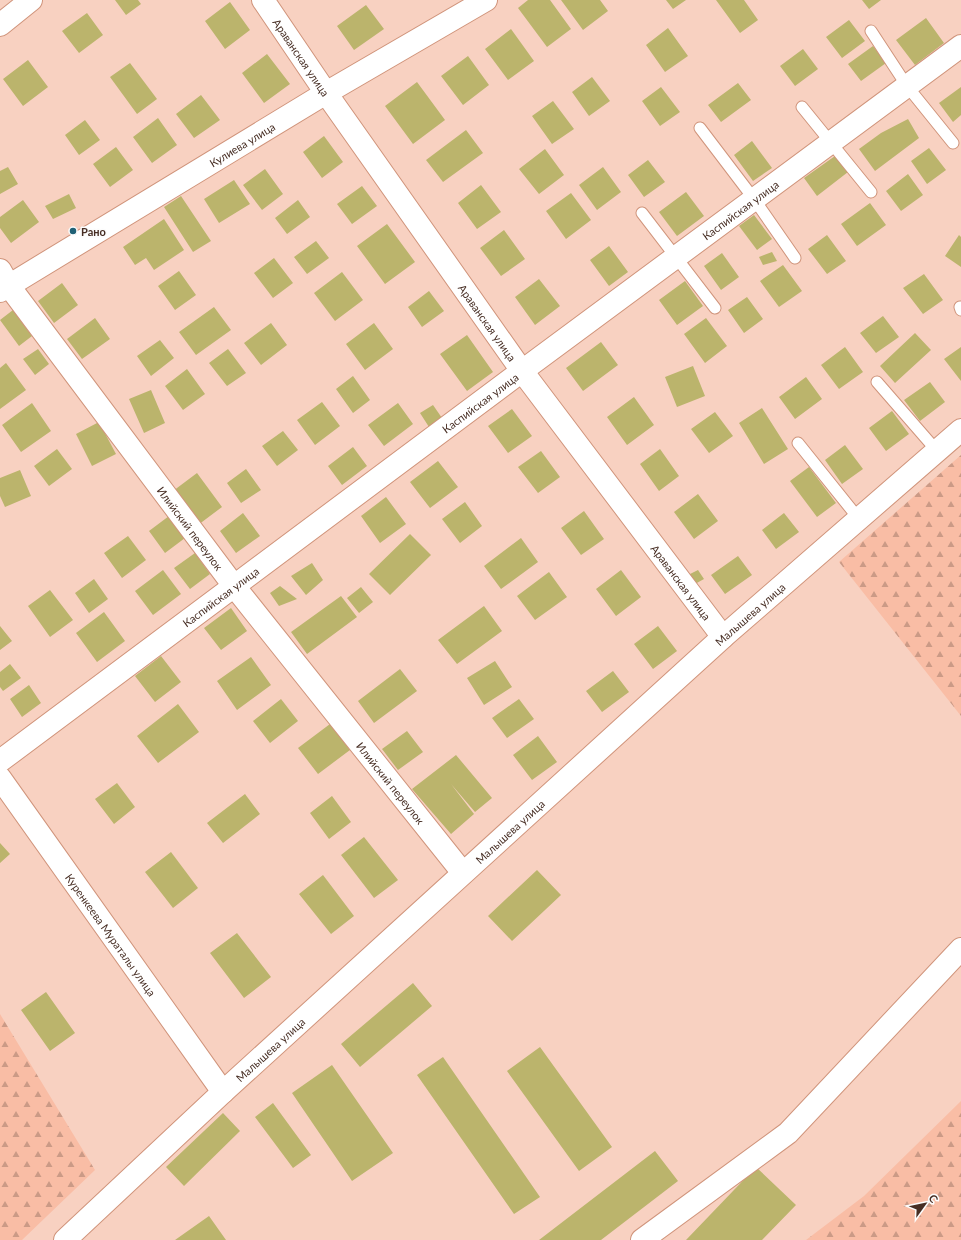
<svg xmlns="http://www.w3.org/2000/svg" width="961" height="1240" font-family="Lato,sans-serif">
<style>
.forest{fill:url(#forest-firs)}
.building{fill:#bbb46c}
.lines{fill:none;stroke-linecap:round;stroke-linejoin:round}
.lane-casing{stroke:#d0947b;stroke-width:13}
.street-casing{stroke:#d0947b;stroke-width:24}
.lane{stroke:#fff;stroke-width:11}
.street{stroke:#fff;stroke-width:22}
.poi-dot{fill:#206176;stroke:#fcfcfc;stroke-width:1.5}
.labels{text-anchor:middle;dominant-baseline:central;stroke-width:3;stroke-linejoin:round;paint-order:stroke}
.street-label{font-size:11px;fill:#472e24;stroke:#fcfcfc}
.poi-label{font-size:11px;font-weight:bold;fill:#472e24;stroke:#fcfcfc;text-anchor:start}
</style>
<defs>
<pattern id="forest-firs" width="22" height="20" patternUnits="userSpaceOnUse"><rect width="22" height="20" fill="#f9bda5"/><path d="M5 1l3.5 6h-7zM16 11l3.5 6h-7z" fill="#cb9a86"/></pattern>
</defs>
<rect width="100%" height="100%" fill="#f8d1c1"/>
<path class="forest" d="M961,455V716L839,562Z
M0,1014L95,1170L22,1240H0Z
M961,1101V1240H806L864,1196Z"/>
<path class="building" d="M115,0H138L141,4L126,15Z
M528,0H550L571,29L547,47L518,8Z
M561,0H600L608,11L583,30Z
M666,0H686L673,9Z
M716,0H744L758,20L740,33Z
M862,0H881L869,9Z
M230,2L250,30L225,49L205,21Z
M366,5L384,29L354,50L337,26Z
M87,13L103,35L79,53L62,31Z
M926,18L944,43L915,65L896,40Z
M849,20L865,41L842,58L826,37Z
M668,28L688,56L665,72L646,45Z
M511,29L534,61L508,80L485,49Z
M873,46L886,63L861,81L848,64Z
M803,49L818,69L795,86L780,66Z
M267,54L290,84L264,103L242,73Z
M468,56L489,85L463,105L441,76Z
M28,60L48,87L23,106L3,79Z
M130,63L157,99L137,114L110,77Z
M592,77L610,101L589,116L572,92Z
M417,82L445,120L413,144L385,106Z
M738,83L751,100L721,122L708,105Z
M661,87L680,112L660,126L642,101Z
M961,87V115L953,122L939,103Z
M201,95L220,120L194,138L176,114Z
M553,101L574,129L552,144L532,116Z
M158,118L177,145L152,163L133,137Z
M908,119L919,138L875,171L859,149L881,133Z
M85,120L100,140L79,155L65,135Z
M466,130L483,153L443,182L426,160Z
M324,136L343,162L322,178L303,152Z
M752,141L772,168L753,181L734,155Z
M116,147L133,170L110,187L93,164Z
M929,148L946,170L927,184L911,161Z
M545,149L564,175L539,194L519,169Z
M835,156L848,172L817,196L804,178Z
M648,160L665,182L644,197L628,175Z
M8,167L18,184L0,194V171Z
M603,167L621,192L597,210L579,185Z
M265,169L283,194L262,210L243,185Z
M908,174L923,195L901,211L886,191Z
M234,180L250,204L219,223L204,199Z
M481,185L501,212L477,229L458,203Z
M362,186L377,206L352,224L337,204Z
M686,192L704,216L677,236L659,212Z
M571,193L591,220L566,239L546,211Z
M69,194L76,208L53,219L45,206Z
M181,196L211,241L193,252L164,207Z
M23,200L39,222L11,243L0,228V217Z
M298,200L310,217L287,234L275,218Z
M870,203L886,225L857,246L841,224Z
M754,215L772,239L757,250L739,226Z
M164,219L184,250L154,270L146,258L135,265L123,247Z
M387,224L415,262L385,284L357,246Z
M504,230L525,259L501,276L480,248Z
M827,235L846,261L827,274L808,249Z
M959,235L961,237V267L945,256Z
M316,241L329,258L307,274L294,257Z
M609,246L628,272L609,286L590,260Z
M772,252L777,261L763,265L759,257Z
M722,253L739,277L721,290L704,266Z
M274,258L293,283L273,298L254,273Z
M783,265L802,291L779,307L760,281Z
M179,271L196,295L175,310L158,286Z
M342,272L363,300L335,321L314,293Z
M924,274L943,300L923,314L903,288Z
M539,279L560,306L535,325L515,297Z
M685,281L703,306L677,325L659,300Z
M62,283L78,305L54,323L38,301Z
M429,291L444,311L422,327L408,307Z
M747,297L763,319L744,333L728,310Z
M214,307L231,330L196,355L179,332Z
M13,310L32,336L19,346L0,320Z
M883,316L899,337L876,353L860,333Z
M95,318L110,339L82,359L67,339Z
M706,318L727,346L705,363L684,334Z
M271,323L287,345L261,365L244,343Z
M374,323L393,349L365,370L346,344Z
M915,333L931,350L895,383L880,366Z
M467,335L493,372L467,391L440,354Z
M160,340L174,358L151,376L137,356Z
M601,342L618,365L583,391L566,368Z
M845,347L863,372L839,389L821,365Z
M961,347V381L944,359Z
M38,349L49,364L35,375L23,359Z
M228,349L246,373L227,386L209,363Z
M6,363L26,390L0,409V368Z
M693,366L705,396L677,407L665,377Z
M187,369L205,394L183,410L165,386Z
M353,376L370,400L353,413L336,389Z
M806,377L822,399L795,419L779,397Z
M930,382L945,402L920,421L904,400Z
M151,390L165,423L144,433L129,399Z
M634,397L654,425L627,445L607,417Z
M322,402L340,426L315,445L297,420Z
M32,403L51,431L21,452L2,425Z
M398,403L413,424L384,446L368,425Z
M433,405L442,418L429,427L420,413Z
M762,408L788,449L764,464L739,423Z
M512,409L532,436L508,453L488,426Z
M892,411L909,434L886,451L869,428Z
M715,412L733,436L709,453L691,429Z
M99,422L116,454L92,466L76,434Z
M283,431L298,450L277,466L262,446Z
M845,445L863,469L842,484L825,460Z
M353,447L367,466L342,485L328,466Z
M57,449L72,469L49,486L34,466Z
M660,449L679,476L659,491L640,464Z
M541,451L560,477L538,493L518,467Z
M438,461L458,487L430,508L410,482Z
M809,467L836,503L817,517L790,481Z
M246,469L261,490L241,503L227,483Z
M20,470L31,496L5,507L0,496V478Z
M197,473L222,507L198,525L173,491Z
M698,494L718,521L694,539L674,512Z
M386,497L406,524L380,543L361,516Z
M465,502L482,526L460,543L442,519Z
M584,511L604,539L581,555L561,528Z
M243,513L260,536L236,553L220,531Z
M784,513L799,532L776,549L762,530Z
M169,516L185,538L165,553L149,531Z
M410,534L431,555L390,595L369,574Z
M128,536L146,560L122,578L104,553Z
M521,538L538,562L501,589L484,566Z
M195,553L210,574L190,589L174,568Z
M738,556L752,575L725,594L711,575Z
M312,563L323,580L306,595L291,576Z
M163,570L181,594L153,615L135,591Z
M621,570L641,597L616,616L596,589Z
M698,570L704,579L695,584L688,575Z
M549,572L567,597L535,620L517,596Z
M94,579L108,599L89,613L75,593Z
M280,586L297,599L279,606L270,593Z
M361,587L373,602L359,613L347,598Z
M50,590L73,620L50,637L28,606Z
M341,596L357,617L307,654L291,632Z
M484,606L502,631L457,664L438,640Z
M231,608L247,631L221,650L204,628Z
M104,612L125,641L97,662L76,633Z
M0,626L12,641L0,650Z
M658,626L677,651L653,669L634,644Z
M161,656L181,682L155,702L135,676Z
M251,657L271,685L237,710L217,681Z
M495,661L512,687L484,705L467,678Z
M10,664L21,678L3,691L0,687V672Z
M400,669L417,691L374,723L358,701Z
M613,671L629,692L602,712L586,691Z
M29,685L41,703L22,717L10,699Z
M281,699L298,721L270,743L253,721Z
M519,699L534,719L507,738L492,718Z
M178,704L199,732L158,763L137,736Z
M330,724L350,750L318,774L298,748Z
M407,731L423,752L398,770L382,749Z
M538,736L557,762L532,780L513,755Z
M456,755L492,798L475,812L451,784L474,814L451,834L412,789Z
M117,783L135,807L114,824L95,799Z
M245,794L260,814L223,843L207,823Z
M332,796L351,822L329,839L310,813Z
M364,837L398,880L374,898L341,855Z
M0,843L10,854L0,863Z
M171,852L198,888L173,908L145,872Z
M537,870L561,895L512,941L488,916Z
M323,875L354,916L331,934L299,894Z
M237,933L271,977L244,998L210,953Z
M413,983L432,1006L360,1067L341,1044Z
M46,992L75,1033L50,1051L21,1010Z
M540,1047L612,1147L579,1171L507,1071Z
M443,1057L540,1197L514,1214L417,1075Z
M332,1065L393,1153L352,1181L292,1093Z
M273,1103L311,1155L293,1168L255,1117Z
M223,1113L240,1131L184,1186L166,1167Z
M655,1151L678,1181L601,1240H539Z
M756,1167L796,1205L762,1240H686Z
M209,1216L226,1240H175Z"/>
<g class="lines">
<g class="lane-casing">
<path id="lane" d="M871,31L907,86L953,143
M802,107L871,192
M700,128L754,199L795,258
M642,213L715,308
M960,307L961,310
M877,382L937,451
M798,443L859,519"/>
</g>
<g class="street-casing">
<g id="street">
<path id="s1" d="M263,0L326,93L522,371L723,637"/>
<path d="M0,25L31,0"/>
<path id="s2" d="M0,270L9,286L234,586L463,873"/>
<path id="s3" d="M0,291L326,93L486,0"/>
<path id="s4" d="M0,761L522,371L961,46"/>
<path id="s5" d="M0,778L223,1092"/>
<path id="s6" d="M65,1240L223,1092L723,637L961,430"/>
<path d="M642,1240L788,1133L961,949"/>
</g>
</g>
<use href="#lane" class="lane"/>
<use href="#street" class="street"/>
</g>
<circle class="poi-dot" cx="73" cy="231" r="4"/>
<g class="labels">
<g class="street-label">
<text stroke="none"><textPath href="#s1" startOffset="69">Араванская улица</textPath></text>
<text stroke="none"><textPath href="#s3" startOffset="283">Кулиева улица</textPath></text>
<text stroke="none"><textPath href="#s4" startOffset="923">Каспийская улица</textPath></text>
<text stroke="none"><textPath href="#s1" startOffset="393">Араванская улица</textPath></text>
<text stroke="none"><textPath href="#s4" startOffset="599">Каспийская улица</textPath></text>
<text stroke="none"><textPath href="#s2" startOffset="321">Илийский переулок</textPath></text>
<text stroke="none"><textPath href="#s1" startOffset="717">Араванская улица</textPath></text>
<text stroke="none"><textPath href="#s4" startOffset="275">Каспийская улица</textPath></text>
<text stroke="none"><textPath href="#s6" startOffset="928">Малышева улица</textPath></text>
<text stroke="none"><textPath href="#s2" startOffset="645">Илийский переулок</textPath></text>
<text stroke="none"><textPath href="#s6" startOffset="604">Малышева улица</textPath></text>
<text stroke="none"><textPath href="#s5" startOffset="192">Куренкеева Мураталы улица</textPath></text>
<text stroke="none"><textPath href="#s6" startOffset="280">Малышева улица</textPath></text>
</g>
<g class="poi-label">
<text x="81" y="231">Рано</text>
</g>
</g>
<g transform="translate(925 1204) rotate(57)" stroke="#fcfcfc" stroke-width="3" paint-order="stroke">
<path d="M0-3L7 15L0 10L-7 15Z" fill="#472e24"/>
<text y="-6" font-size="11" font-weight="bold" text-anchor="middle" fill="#472e24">С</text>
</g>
</svg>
